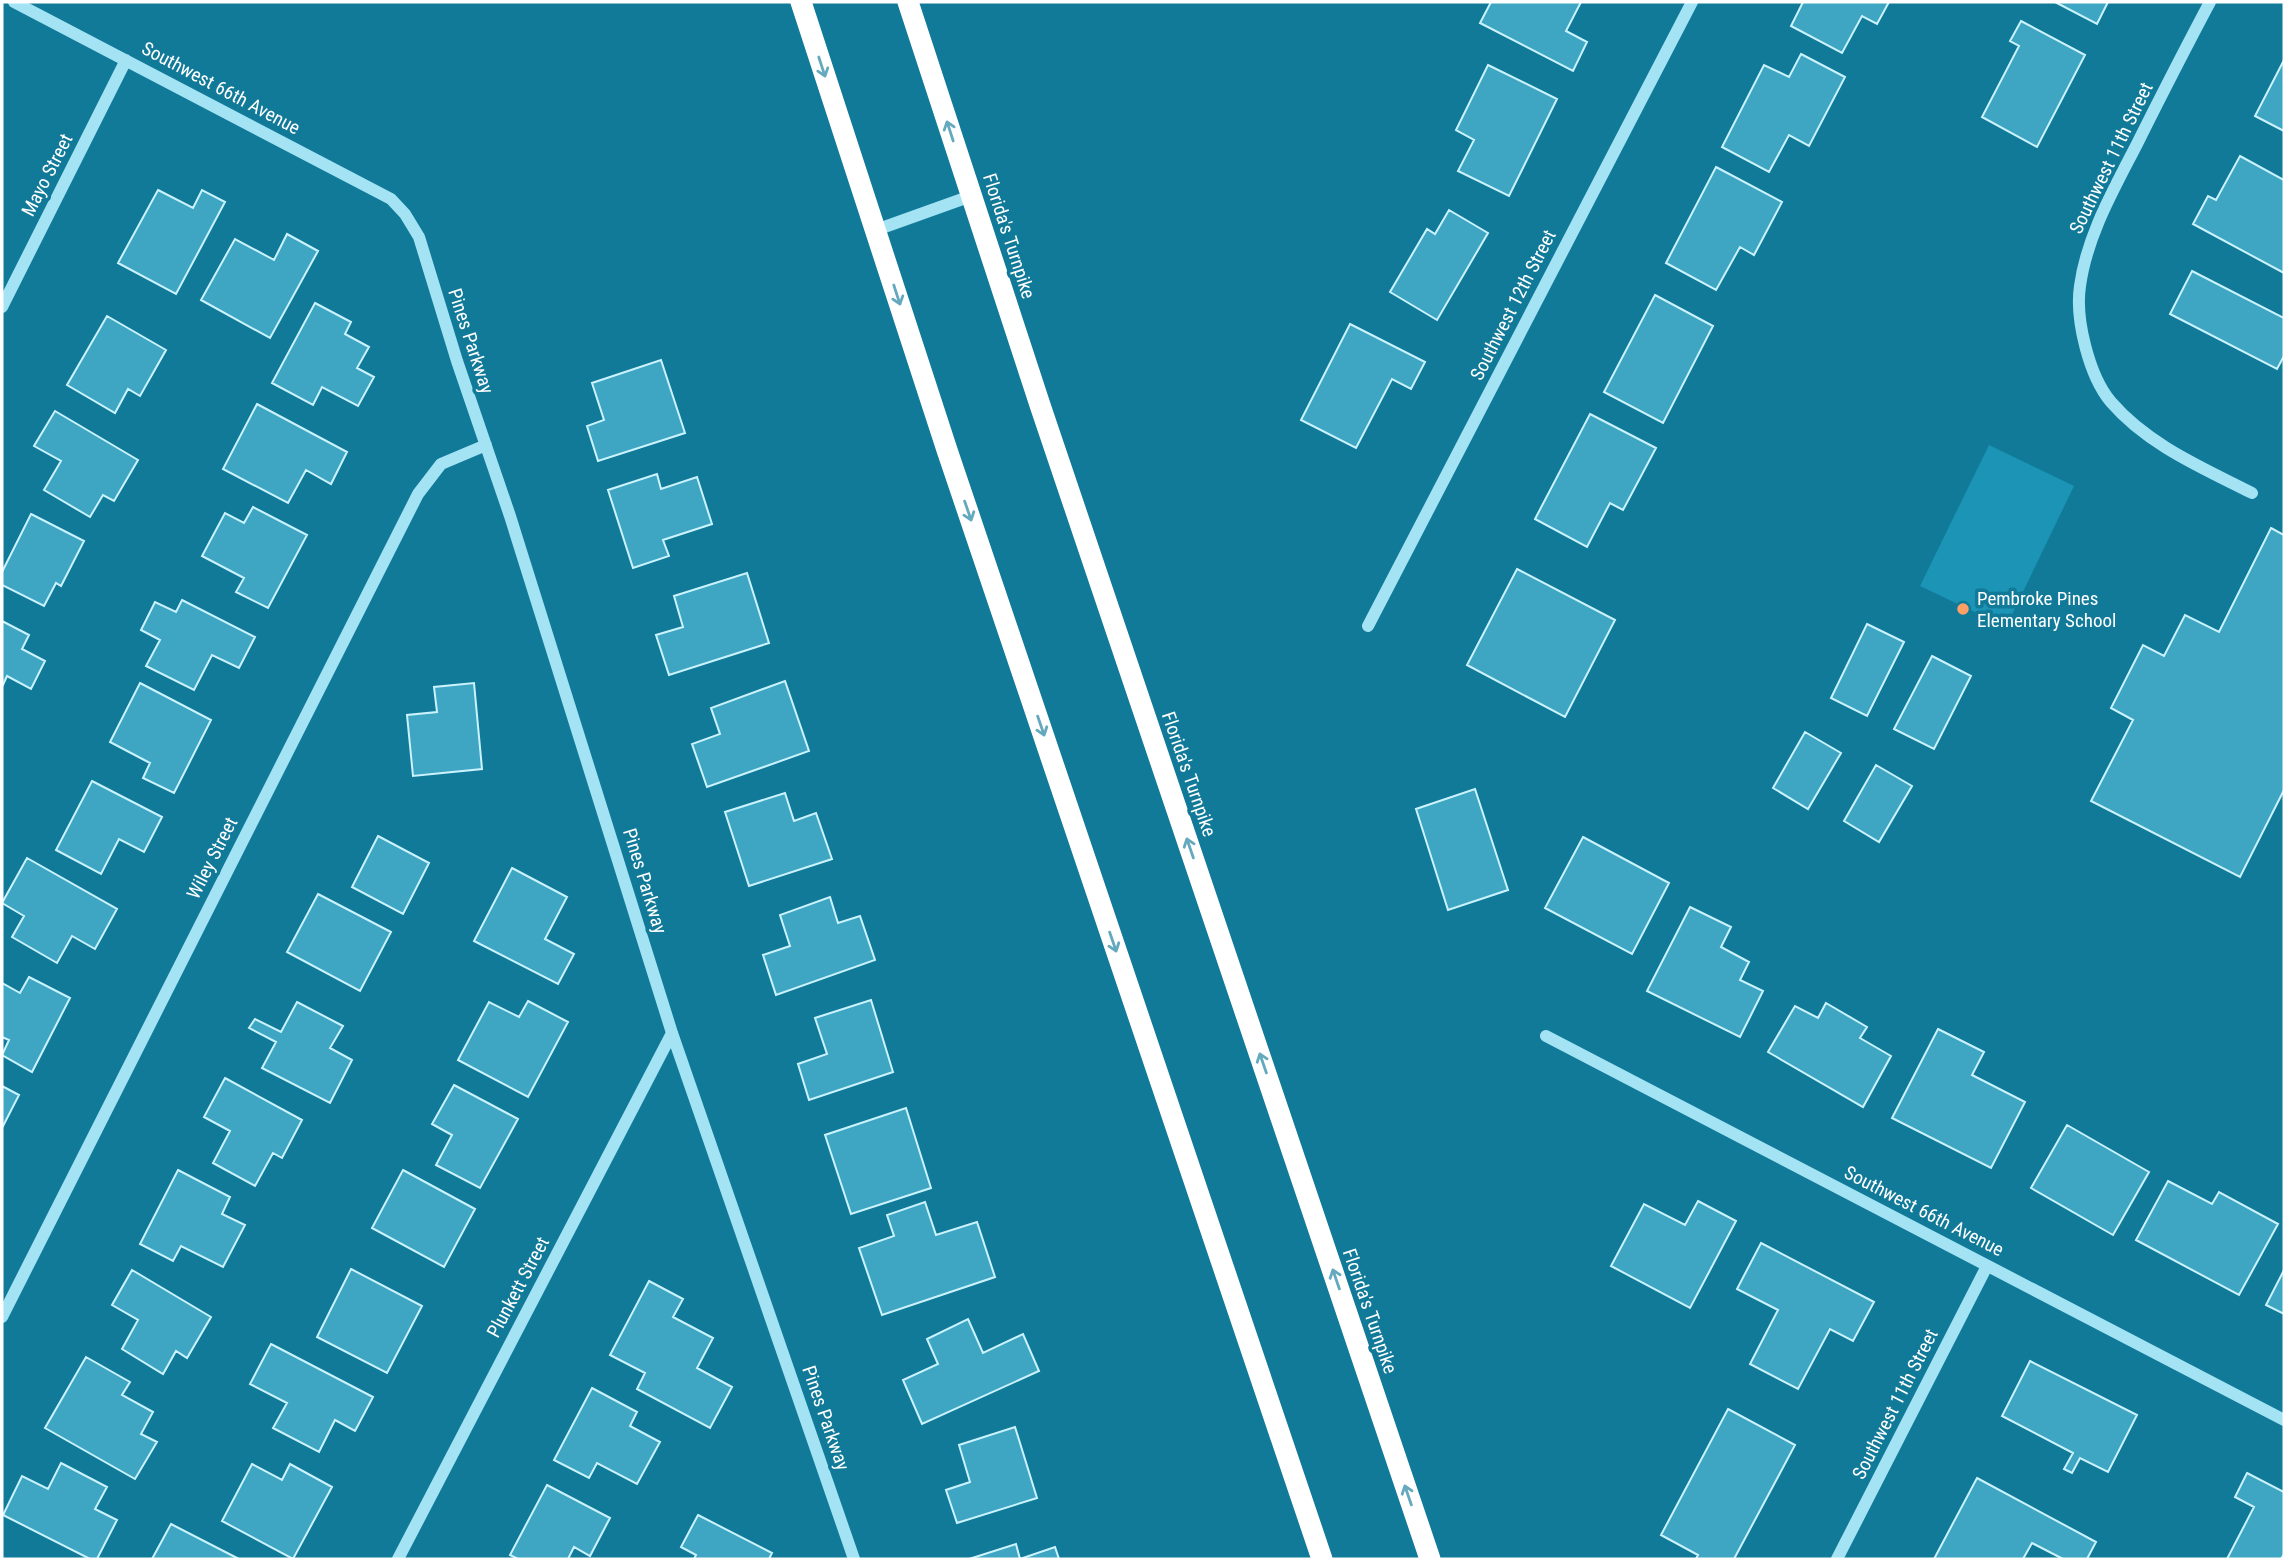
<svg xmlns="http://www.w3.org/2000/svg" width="2286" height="1561" font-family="'Roboto Condensed',sans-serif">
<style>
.green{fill:#1c94b5}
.building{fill:#3ea6c3;stroke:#cbf3fe;stroke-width:2}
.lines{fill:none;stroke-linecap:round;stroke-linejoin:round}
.minor{stroke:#a3e3f4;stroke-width:12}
.highway{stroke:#fff;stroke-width:21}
.oneway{stroke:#64a9bd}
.poi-dot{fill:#ffa066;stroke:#117a99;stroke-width:2.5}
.labels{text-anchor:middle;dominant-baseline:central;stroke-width:7;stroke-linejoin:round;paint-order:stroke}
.street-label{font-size:19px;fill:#fff;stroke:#117a99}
.poi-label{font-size:19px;fill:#fff;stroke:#117a99;text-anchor:start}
</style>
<rect width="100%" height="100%" fill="#117a99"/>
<path class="green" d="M1989,445L2074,486L2006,627L1920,586Z"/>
<path class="building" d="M1491,2H1581L1566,31L1587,42L1573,71L1480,23Z
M1803,2H1889L1877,24L1862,16L1842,53L1791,26Z
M2055,2H2108L2097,24Z
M2021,21L2085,55L2037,147L1982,117L2019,46L2010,41Z
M1801,54L1845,77L1809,146L1789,135L1769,172L1722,147L1764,65L1789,77Z
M2284,60V131L2255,116Z
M1488,65L1557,99L1509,196L1458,171L1474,140L1456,130Z
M2240,156L2284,180V273L2193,224L2208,196L2216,200Z
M1716,167L1782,202L1754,255L1740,247L1716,290L1666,263Z
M158,190L193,208L202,190L225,202L176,294L118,263Z
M1449,210L1488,233L1437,320L1390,292L1427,229L1435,234Z
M287,234L318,251L270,338L201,300L235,239L274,260Z
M2192,271L2284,318V356L2277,369L2170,314Z
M1655,295L1713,326L1663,423L1604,392Z
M315,303L351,322L345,334L369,347L357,368L374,377L358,406L322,387L313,405L272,383Z
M107,316L166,350L140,396L128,389L115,413L67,385Z
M1350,324L1425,362L1411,389L1392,379L1356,448L1301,420Z
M661,360L685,433L598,461L587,426L604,420L592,383Z
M257,404L347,452L331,484L306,470L288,503L223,469Z
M55,411L138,460L114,501L103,495L90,517L44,490L61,461L34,446Z
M1590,414L1656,448L1623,510L1610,503L1587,547L1535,519Z
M657,474L661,489L697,477L712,524L663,540L669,556L633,568L608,490Z
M253,507L307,535L268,608L236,592L244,578L202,556L225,513L244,523Z
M31,514L84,541L61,586L56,583L44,606L2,585V572Z
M2271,528L2284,535V790L2240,877L2091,801L2133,720L2111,708L2143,645L2164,656L2185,615L2219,632Z
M1517,569L1615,620L1565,717L1467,665Z
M747,573L769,643L669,675L656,635L683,627L674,596Z
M182,600L255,637L239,668L212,655L194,690L146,666L160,640L141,630L155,602L176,612Z
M2,621L29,635L22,649L45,661L31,689L7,676L2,687Z
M1867,624L1904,642L1867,716L1831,698Z
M1932,656L1971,676L1934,749L1894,729Z
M785,681L809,751L707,787L692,744L720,734L711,708Z
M140,683L211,720L174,793L143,778L150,763L110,742Z
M474,683L482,769L413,776L407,715L437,712L434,687Z
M1805,732L1841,753L1808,809L1773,788Z
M1876,765L1912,786L1879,842L1844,821Z
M92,781L162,817L144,852L119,839L101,874L56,850Z
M1475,789L1508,890L1448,910L1416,809Z
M785,793L794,821L816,813L832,859L749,886L725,812Z
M378,836L429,863L403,914L352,887Z
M1583,837L1669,883L1632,954L1545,908Z
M27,858L117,909L95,949L72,936L57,963L12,937L24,916L2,903Z
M512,868L567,897L545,939L574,954L558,984L474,941Z
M318,894L391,932L360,991L287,952Z
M830,897L838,923L860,916L875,960L776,995L763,955L790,946L780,915Z
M1690,907L1731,927L1721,947L1749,962L1740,980L1763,991L1740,1037L1647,991Z
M29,977L70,998L32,1072L2,1055L9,1040L2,1037V983L20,993Z
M871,1000L893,1072L809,1100L798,1064L827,1054L815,1018Z
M528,1001L568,1022L528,1097L458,1060L489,1002L519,1017Z
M297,1002L343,1026L330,1048L352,1060L330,1103L262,1068L276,1042L249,1028L255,1019L281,1032Z
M1826,1003L1867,1027L1860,1038L1891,1056L1863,1107L1768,1052L1795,1006L1818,1018Z
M1938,1029L1984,1052L1972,1075L2025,1102L1991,1168L1892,1118Z
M225,1078L302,1120L282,1158L273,1153L255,1186L213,1163L230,1131L204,1117Z
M454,1085L518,1119L480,1188L436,1165L452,1135L432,1124Z
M2,1086L19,1095L2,1128Z
M906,1108L931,1188L851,1214L825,1135Z
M2067,1125L2149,1172L2113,1235L2031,1188Z
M178,1170L230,1197L222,1214L245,1225L223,1267L181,1246L173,1261L140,1244Z
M403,1170L475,1209L444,1267L372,1228Z
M2168,1181L2212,1204L2219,1192L2278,1224L2239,1295L2136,1240Z
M1698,1201L1736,1221L1690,1308L1611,1266L1644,1204L1685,1225Z
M925,1202L936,1235L977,1222L995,1277L882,1315L859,1248L894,1236L887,1215Z
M1761,1243L1874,1302L1853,1341L1830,1329L1798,1389L1750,1364L1778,1310L1737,1289Z
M351,1269L422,1306L387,1373L317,1337Z
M132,1270L211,1317L187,1358L176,1351L163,1374L122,1349L138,1320L112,1305Z
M2284,1270V1314L2266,1305Z
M649,1281L683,1299L673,1317L713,1338L697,1368L732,1387L710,1428L637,1389L645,1373L610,1355Z
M968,1319L983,1353L1023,1334L1039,1371L922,1424L903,1380L938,1364L927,1339Z
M271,1344L373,1397L355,1431L335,1420L319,1452L273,1428L287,1403L250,1384Z
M86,1357L130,1382L122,1395L153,1412L141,1434L157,1442L135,1479L45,1428Z
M2030,1361L2137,1415L2108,1472L2080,1458L2072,1473L2064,1469L2073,1453L2002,1416Z
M592,1388L637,1412L630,1426L660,1442L637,1484L597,1463L589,1478L554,1460Z
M1728,1409L1795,1445L1734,1559H1696L1698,1555L1661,1535Z
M1015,1427L1037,1498L957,1523L946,1490L970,1482L959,1445Z
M61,1463L107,1487L95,1509L117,1520L97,1559H90L3,1515L22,1476L48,1489Z
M252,1464L282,1480L290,1464L332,1487L293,1559L222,1521Z
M2247,1473L2284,1492V1554L2281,1559H2227L2254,1507L2235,1497Z
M1977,1478L2096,1542L2087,1559H2063L2032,1543L2023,1559H1934Z
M547,1485L610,1518L590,1556L574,1547L568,1559H518L510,1555Z
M698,1515L772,1553L769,1559H694L696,1555L681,1547Z
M171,1524L239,1559H152Z
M1016,1544L1020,1559L1055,1547L1059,1559H969Z"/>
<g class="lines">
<path class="minor" d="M14,2L391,199L405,214L419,237L457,361L510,516L672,1033L854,1559
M2210,2C2185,49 2161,96 2137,144C2114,189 2087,235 2080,286C2075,319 2089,376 2111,402C2148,445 2203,468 2252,493
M876,230L971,196
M2,307L126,60
M1368,626L1692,2
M1546,1036L2284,1420
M2,1317L418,494L441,464L486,445
M398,1559L672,1033
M1837,1559L1987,1266"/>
<path class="highway" d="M801,2L947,450L1322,1559
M908,2L1041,408L1430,1559"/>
</g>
<defs><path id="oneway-shaft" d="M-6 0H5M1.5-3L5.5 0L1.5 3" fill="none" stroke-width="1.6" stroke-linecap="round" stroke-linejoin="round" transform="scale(1.75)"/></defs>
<g class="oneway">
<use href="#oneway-shaft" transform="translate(822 67) rotate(72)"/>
<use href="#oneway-shaft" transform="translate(950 131) rotate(-108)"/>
<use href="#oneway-shaft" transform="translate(897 295) rotate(72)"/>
<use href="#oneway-shaft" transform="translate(968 511) rotate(71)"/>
<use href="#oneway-shaft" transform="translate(1041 726) rotate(71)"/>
<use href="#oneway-shaft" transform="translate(1190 848) rotate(-109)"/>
<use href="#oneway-shaft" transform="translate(1113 942) rotate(71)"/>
<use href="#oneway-shaft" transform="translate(1263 1063) rotate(-109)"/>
<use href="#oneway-shaft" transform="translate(1336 1279) rotate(-109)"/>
<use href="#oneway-shaft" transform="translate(1408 1495) rotate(-109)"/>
</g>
<circle class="poi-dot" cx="1963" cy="609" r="7"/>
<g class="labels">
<g class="street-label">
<text transform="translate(221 88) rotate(28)">Southwest 66th Avenue</text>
<text transform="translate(2111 158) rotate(-64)">Southwest 11th Street</text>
<text transform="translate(47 175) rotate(-63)">Mayo Street</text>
<text transform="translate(1009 236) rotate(72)">Florida's Turnpike</text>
<text transform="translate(1513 305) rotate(-63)">Southwest 12th Street</text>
<text transform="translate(471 341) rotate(72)">Pines Parkway</text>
<text transform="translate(1189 774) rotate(71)">Florida's Turnpike</text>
<text transform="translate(212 858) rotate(-63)">Wiley Street</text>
<text transform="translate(645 881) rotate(73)">Pines Parkway</text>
<text transform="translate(1924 1211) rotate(27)">Southwest 66th Avenue</text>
<text transform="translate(518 1287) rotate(-62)">Plunkett Street</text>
<text transform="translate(1370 1311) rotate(71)">Florida's Turnpike</text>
<text transform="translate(1895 1404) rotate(-63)">Southwest 11th Street</text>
<text transform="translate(826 1418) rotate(71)">Pines Parkway</text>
</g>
<g class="poi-label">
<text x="1977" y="598">Pembroke Pines<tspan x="1977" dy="22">Elementary School</tspan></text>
</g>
</g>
<rect width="2286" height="1561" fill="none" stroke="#ffffff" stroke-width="7"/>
</svg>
